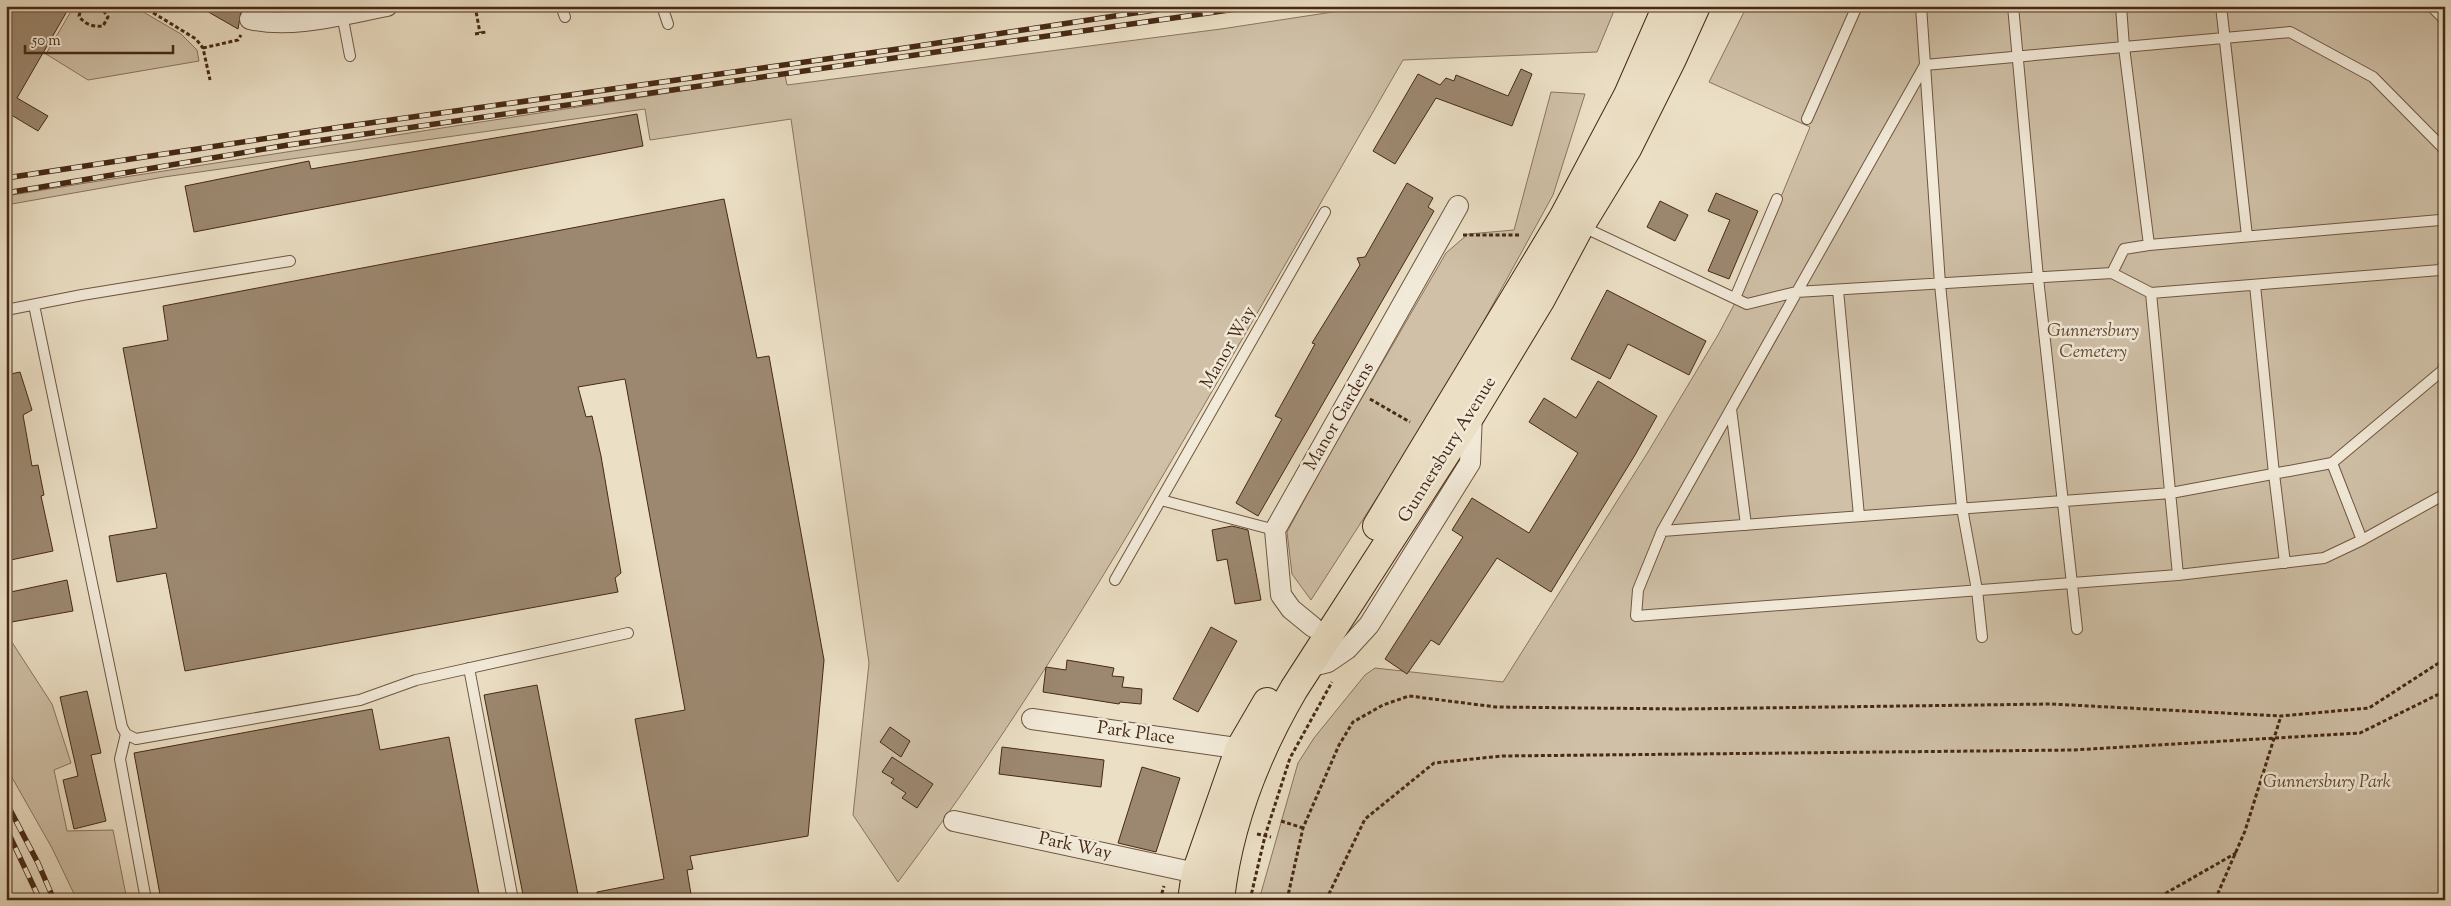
<svg xmlns="http://www.w3.org/2000/svg" width="2451" height="906" font-family="'Sorts Mill Goudy',serif">
<style>
.green{fill:#cfc0a7;stroke:#8a745e}
.building{fill:#9c8870;stroke:#462914}
.lines{fill:none;stroke-linecap:round;stroke-linejoin:round}
.lane-casing{stroke:#6f5640;stroke-width:12}
.street-casing{stroke:#6f5640;stroke-width:22}
.highway-casing{stroke:#462914;stroke-width:30}
.path{stroke:#462914;stroke-width:3;stroke-dasharray:4 2.5;stroke-linecap:butt}
.lane{stroke:#f2ead9;stroke-width:10}
.street{stroke:#f2ead9;stroke-width:20}
.highway{stroke:#ebdfc5;stroke-width:28}
.rail-casing{stroke:#462914;stroke-width:5.5}
.rail{stroke:#f2ead9;stroke-width:4;stroke-dasharray:11;stroke-linecap:butt}
.labels{text-anchor:middle;dominant-baseline:central;stroke-width:5;stroke-linejoin:round;paint-order:stroke}
.park-label{font-size:18px;font-style:italic;fill:#614731;stroke:#f2ead9}
.street-label{font-size:18px;fill:#462914;stroke:#f2ead9}
</style>
<rect width="100%" height="100%" fill="#ebdfc5"/>
<filter id="stains"><feTurbulence type="fractalNoise" baseFrequency=".004" numOctaves="4"/><feColorMatrix values="0 0 0 0 .2 0 0 0 0 .09 0 0 0 0 .02 0 0 0 .5 -.17"/></filter>
<radialGradient id="worn" r=".72"><stop offset=".6" stop-color="#630" stop-opacity="0"/><stop offset="1" stop-color="#630" stop-opacity=".3"/></radialGradient>
<path class="green" d="M74,6H133L181,34L197,50L199,61L88,80L46,54Z
M1372,6H1616L1597,52L1403,60C1340,169 1277,279 1214,388C1116,557 1016,725 898,882L853,815L869,663L791,119L650,140L645,109L164,177L6,205V196L86,183L785,75L787,85L1221,29Z
M1747,6H2445V900H1259L1298,763L1314,738L1365,675L1375,668L1503,682L1648,452L1718,335L1744,286L1810,127L1709,82Z
M1551,92L1585,94L1553,195L1442,397L1311,600L1292,574L1287,532L1331,451L1446,253L1468,234L1514,230Z
M6,633L52,704L71,763L54,770L67,831L113,830L127,900H77L52,848L6,767Z"/>
<path class="building" d="M6,6H70L17,98L48,116L38,131L8,113L6,116Z
M198,6H251L241,12L238,29Z
M1521,69L1532,74L1512,126L1436,98L1395,164L1373,151L1418,74L1440,85L1446,78L1454,81L1456,75L1508,96Z
M637,114L643,146L194,232L185,186L309,161L311,169Z
M1407,183L1433,198L1428,207L1434,211L1258,516L1236,503L1282,419L1275,416L1315,344L1312,343L1360,265L1357,258L1365,257Z
M1716,193L1758,211L1729,279L1708,271L1730,220L1708,211Z
M724,199L757,358L769,356L824,660L808,836L690,856L693,869L687,870L692,900H597V892L664,879L635,719L685,710L625,379L578,387L586,417L592,416L601,456L621,573L615,578L618,592L185,671L166,573L117,582L109,536L157,528L123,348L168,340L163,306Z
M1660,201L1688,215L1675,241L1647,227Z
M1607,290L1706,341L1689,375L1628,344L1610,379L1571,359Z
M20,372L32,410L23,415L32,466L38,465L44,495L41,496L53,551L6,561V375Z
M1598,381L1657,416L1635,455L1551,592L1497,558L1439,645L1431,640L1407,674L1385,659L1463,537L1452,530L1472,498L1529,533L1578,453L1529,422L1544,398L1576,418Z
M1232,526L1248,530L1261,600L1235,604L1227,559L1217,561L1212,530Z
M67,580L73,611L6,623V593Z
M1211,627L1237,641L1198,712L1173,699Z
M1067,660L1114,668L1112,676L1124,677L1122,687L1142,689L1141,704L1120,702L1119,704L1043,692L1046,667L1066,670Z
M537,685L579,900H524L484,695Z
M87,691L101,753L91,755L106,821L74,829L63,780L78,776L60,697Z
M372,709L380,750L449,737L480,900H161L134,753Z
M890,727L910,741L901,757L880,742Z
M1002,747L1104,760L1101,787L999,774Z
M892,757L933,784L917,808L902,798L906,793L891,783L894,779L882,772Z
M1142,767L1180,778L1156,852L1118,843Z"/>
<g class="lines">
<g class="lane-casing">
<path id="lane" d="M561,6L565,17
M662,6L668,24
M1921,6L1940,284L1962,508L1977,590L1982,637
M2013,6L2038,278L2077,629
M2121,6L2124,47L2149,245
M2221,6L2247,236
M2431,6L2445,20
M342,14L350,56
M291,22L300,6
M1807,119L1857,6
M2445,150L2373,77L2290,32L1925,65L1662,531L2171,493L2332,463L2443,370L2445,363
M1581,226L1747,304L1796,292L2112,273L2151,293L2440,270L2445,264
M2112,273L2124,249L2149,245L2440,220L2445,221
M2255,285L2274,474L2285,563
M1838,290L1859,516
M2151,293L2178,575
M1735,298L1777,199
M34,305L122,727L126,734L136,739L360,700L416,680L628,633
M6,310L82,295L290,261
M1731,409L1746,525
M2332,463L2362,540
M1161,500L1275,530
M1662,531L1638,590L1636,616L2178,575L2324,558L2362,540L2445,494
M1115,580L1325,212
M469,668L513,900
M126,734L120,759L146,900"/>
</g>
<g class="street-casing">
<path id="street" d="M250,19C291,29 345,14 387,6
M1313,627L1291,609L1281,595L1275,530L1458,206
M1308,667L1328,662L1347,649L1369,625L1470,463L1472,413
M1032,719L1229,747L1239,750
M954,821L1196,873"/>
</g>
<g class="highway-casing">
<path id="highway" d="M1377,526L1563,218L1628,95L1667,6
M1192,900L1196,873L1239,750L1267,702
M1220,900C1228,825 1256,754 1294,689L1472,413L1541,299L1580,226L1627,149L1672,59L1696,6"/>
</g>
<path class="path" d="M82,6L79,16C85,25 94,27 103,26L108,17L100,6
M142,6L196,39L203,48L210,80
M475,6L480,33
M475,34L486,32
M203,48L238,40L241,35
M1463,235H1520
M1370,399L1410,422
M1281,821L1303,828
M1257,834L1271,837
M1160,900L1164,886
M1250,900L1265,836L1290,758L1332,682
M1287,900L1303,828L1339,745L1353,722L1383,705L1409,696L1496,707L1682,709L2051,704L2281,716L2369,708L2445,659
M1326,900L1365,819L1434,763L1502,756L2073,750L2360,733L2445,691
M2154,900L2236,853
M2215,900L2245,831L2281,716"/>
<use href="#lane" class="lane"/>
<use href="#street" class="street"/>
<use href="#highway" class="highway"/>
<g class="rail-casing">
<path id="rail" d="M6,178L341,127L898,49L1181,6
M6,193L288,145L1257,6
M6,802L38,863L54,900
M6,828L40,900"/>
</g>
<use href="#rail" class="rail"/>
</g>
<g class="labels">
<g class="park-label">
<text x="2093" y="332">Gunnersbury<tspan x="2093" dy="21">Cemetery</tspan></text>
<text x="2327" y="783">Gunnersbury Park</text>
</g>
<g class="street-label">
<text transform="translate(1229 348) rotate(-60)">Manor Way</text>
<text transform="translate(1340 417) rotate(-60)">Manor Gardens</text>
<text transform="translate(1448 450) rotate(-58)">Gunnersbury Avenue</text>
<text transform="translate(1136 734) rotate(8)">Park Place</text>
<text transform="translate(1075 847) rotate(12)">Park Way</text>
</g>
</g>
<rect width="2451" height="906" fill="none" stroke="#ebdfc5" stroke-width="25"/>
<rect x="8" y="8" width="2436" height="891" fill="none" stroke="#462914" stroke-width="2.5"/>
<rect x="12" y="12" width="2426" height="881" fill="none" stroke="#462914"/>
<path d="M25 45v8h148v-8" fill="none" stroke="#462914" stroke-width="2.5"/>
<text x="32" y="45" font-size="15" fill="#462914" stroke="#f2ead9" stroke-width="4" paint-order="stroke">50 m</text>
<rect width="100%" height="100%" filter="url(#stains)"/>
<rect width="100%" height="100%" fill="url(#worn)"/>
</svg>
